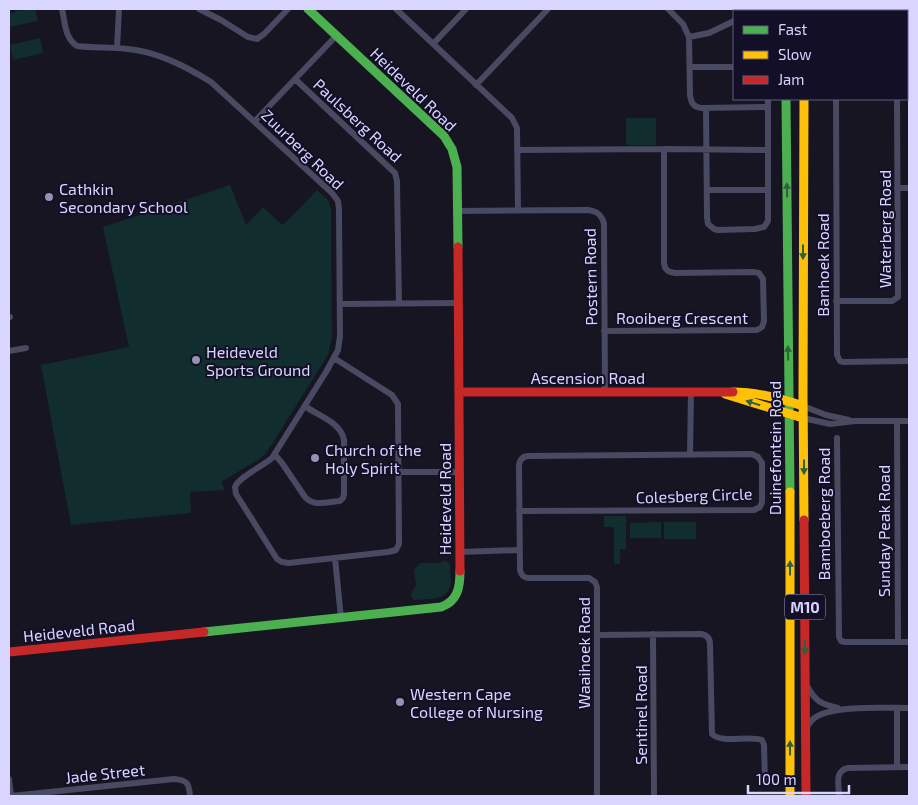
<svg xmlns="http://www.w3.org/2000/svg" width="918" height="805" font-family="'Exo 2',sans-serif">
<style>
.green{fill:#122d2d}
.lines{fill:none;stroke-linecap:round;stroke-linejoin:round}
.street{stroke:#494962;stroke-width:6}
.fast{stroke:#4caf50;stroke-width:9}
.slow{stroke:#ffc107;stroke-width:9}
.jam{stroke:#c62828;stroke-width:9}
.oneway{fill:#2f5f3c}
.poi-dot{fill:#9492b1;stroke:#120f27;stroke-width:2}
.labels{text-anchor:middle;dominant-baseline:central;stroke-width:4;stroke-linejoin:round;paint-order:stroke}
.shield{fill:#120f27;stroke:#9d9abe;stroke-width:1}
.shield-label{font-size:15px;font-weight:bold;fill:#d8d5ff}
.street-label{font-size:16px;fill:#d8d5ff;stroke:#120f27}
.poi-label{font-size:16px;fill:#d8d5ff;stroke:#120f27;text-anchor:start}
</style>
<rect width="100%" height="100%" fill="#161521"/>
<path class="green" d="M26,9H35L38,21L9,27V13H14V12L22,10L23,11L26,10Z
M40,38L43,53L13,60L10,45Z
M626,118H656V145H626Z
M230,185L246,225L263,207L281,224H284L317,190L328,200L331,208L332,338L328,355L267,452L261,458L221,482L225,490L190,492L191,513L71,525L41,365L129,347L103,227Z
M604,516H626V549H620V564H614V527H604Z
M661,522V538H630V523Z
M664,522H696V539H664Z
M443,561C447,561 450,562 450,566C450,573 452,581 450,587C447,601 425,599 414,600L412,598L411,594L416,585L414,570L420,563H440Z"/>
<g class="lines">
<path class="street" d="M62,9C65,22 65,39 77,46C94,48 111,47 128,49C158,52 185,66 211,82L332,193L338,201L339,210L340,336L338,350L326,372L272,458C263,466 239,477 235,487L236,494L277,559L282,562L289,563L388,552L396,550L399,544L398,404L392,395L334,358
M199,9L221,20L248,37L257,39L264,34L288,9
M396,9L512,118L517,128L518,210
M668,9L683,24L689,37L690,95C691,102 693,107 701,108L768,107
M753,9L754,11
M907,24H909
M689,37L709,33L734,21
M433,44L466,9
M117,48L119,9
M690,67H734
M295,79L395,173L397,181L399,304
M476,85L548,9
M836,99L837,355L840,361L843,362L909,361
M706,108L707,217L708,224L714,229L718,230L755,229L764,227L768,221V99
M255,121L336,36
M664,149L768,150
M517,150L664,149V263C665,270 668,272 675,273L753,272L759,273L763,279L764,321L762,327L757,330L604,331
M897,188H909
M707,190H768
M458,211L588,210C597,211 602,215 604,224L605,392
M836,301H892L898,297L897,99
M340,304L458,303
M9,317H10
M9,351L26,348
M803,406L826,415L849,420
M803,418L830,424L855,421H909
M897,421L898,642
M837,438L839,637L841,641L845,642H909
M275,455L282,463L305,497C314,507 327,502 340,501L343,498L344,494V440C341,422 318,416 305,406
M690,455L691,392
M399,472H459
M519,511L754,510L760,507L762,502V463L758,457L752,454L529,456C523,456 520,459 519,465L520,570C521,575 524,578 529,578H589L595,582L597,587V796
M459,552L520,550
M335,558L341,618
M653,634L654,796
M597,635L701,634C707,635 710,638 710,644L712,734C722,744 748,735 762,740L764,745L765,782
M807,686C816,702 821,704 838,708
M806,728C809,724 812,719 816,717C834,705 887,708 909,708
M897,767V708
M9,779L11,796
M11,796L174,779C188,780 189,784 190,796
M839,796C839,785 834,771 848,768L909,767"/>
<path class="fast" d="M308,9L444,136L452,149L457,167L458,247
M804,9V11
M786,99L790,492
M204,632L441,607C458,601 460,587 460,571"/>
<path class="slow" d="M780,9L781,11
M733,392C757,392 780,398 803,406
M725,394L803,418
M790,492V796
M804,520L803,394L804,99"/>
<path class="jam" d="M458,247L460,571
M459,392H733
M804,520L806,796
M9,652L204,632"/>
</g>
<defs><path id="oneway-solid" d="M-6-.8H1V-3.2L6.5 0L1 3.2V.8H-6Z" transform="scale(1.25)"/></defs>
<g class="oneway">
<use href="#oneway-solid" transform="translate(787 190) rotate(-91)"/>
<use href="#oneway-solid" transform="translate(803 252) rotate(90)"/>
<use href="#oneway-solid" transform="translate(788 353) rotate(-91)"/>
<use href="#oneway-solid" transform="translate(753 403) rotate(-163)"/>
<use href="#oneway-solid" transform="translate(804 467) rotate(90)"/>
<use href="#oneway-solid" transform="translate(790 568) rotate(-90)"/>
<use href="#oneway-solid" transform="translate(805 647) rotate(90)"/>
<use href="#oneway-solid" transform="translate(790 748) rotate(-90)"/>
</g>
<g class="poi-dot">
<circle cx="49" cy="197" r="5"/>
<circle cx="196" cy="360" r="5"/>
<circle cx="315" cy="458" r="5"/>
<circle cx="400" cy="702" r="5"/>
</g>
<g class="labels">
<rect class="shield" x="785" y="594.5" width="40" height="25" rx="4"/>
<g class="shield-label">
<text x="805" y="607">M10</text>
</g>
<g class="street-label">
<text transform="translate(414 89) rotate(44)">Heideveld Road</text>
<text transform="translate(358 120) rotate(43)">Paulsberg Road</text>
<text transform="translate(303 149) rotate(44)">Zuurberg Road</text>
<text transform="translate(884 229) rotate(-90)">Waterberg Road</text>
<text transform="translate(822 265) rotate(-90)">Banhoek Road</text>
<text transform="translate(590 277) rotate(-91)">Postern Road</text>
<text x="682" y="317">Rooiberg Crescent</text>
<text x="588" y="377">Ascension Road</text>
<text transform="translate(774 448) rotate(-90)">Duinefontein Road</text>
<text transform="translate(694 495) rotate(-2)">Colesberg Circle</text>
<text transform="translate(444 499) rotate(-90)">Heideveld Road</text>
<text transform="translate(823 514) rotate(-90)">Bamboeberg Road</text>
<text transform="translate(883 531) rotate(-90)">Sunday Peak Road</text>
<text transform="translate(79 630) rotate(-6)">Heideveld Road</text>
<text transform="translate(583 653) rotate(-90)">Waaihoek Road</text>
<text transform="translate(640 715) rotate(-90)">Sentinel Road</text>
<text transform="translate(105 773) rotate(-6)">Jade Street</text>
</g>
<g class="poi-label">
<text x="59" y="188">Cathkin<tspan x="59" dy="18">Secondary School</tspan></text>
<text x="206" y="351">Heideveld<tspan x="206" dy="18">Sports Ground</tspan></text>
<text x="325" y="449">Church of the<tspan x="325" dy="18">Holy Spirit</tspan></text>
<text x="410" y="693">Western Cape<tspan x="410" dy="18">College of Nursing</tspan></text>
</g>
</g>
<rect width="918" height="805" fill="none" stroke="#d8d5ff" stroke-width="20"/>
<rect x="733" y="10" width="175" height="90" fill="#120f27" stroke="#615e7d"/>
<rect x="743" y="26" width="25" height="8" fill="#4caf50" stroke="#615e7d"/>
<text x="778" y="35" font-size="15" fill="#d8d5ff">Fast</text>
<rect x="743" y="51" width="25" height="8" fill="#ffc107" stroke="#615e7d"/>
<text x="778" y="60" font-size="15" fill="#d8d5ff">Slow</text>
<rect x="743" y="76" width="25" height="8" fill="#c62828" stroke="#615e7d"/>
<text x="778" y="85" font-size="15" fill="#d8d5ff">Jam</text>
<path d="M748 785v8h101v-8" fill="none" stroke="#d8d5ff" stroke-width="2.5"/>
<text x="756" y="785" font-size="15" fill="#d8d5ff" stroke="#120f27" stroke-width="4" paint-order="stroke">100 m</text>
</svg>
